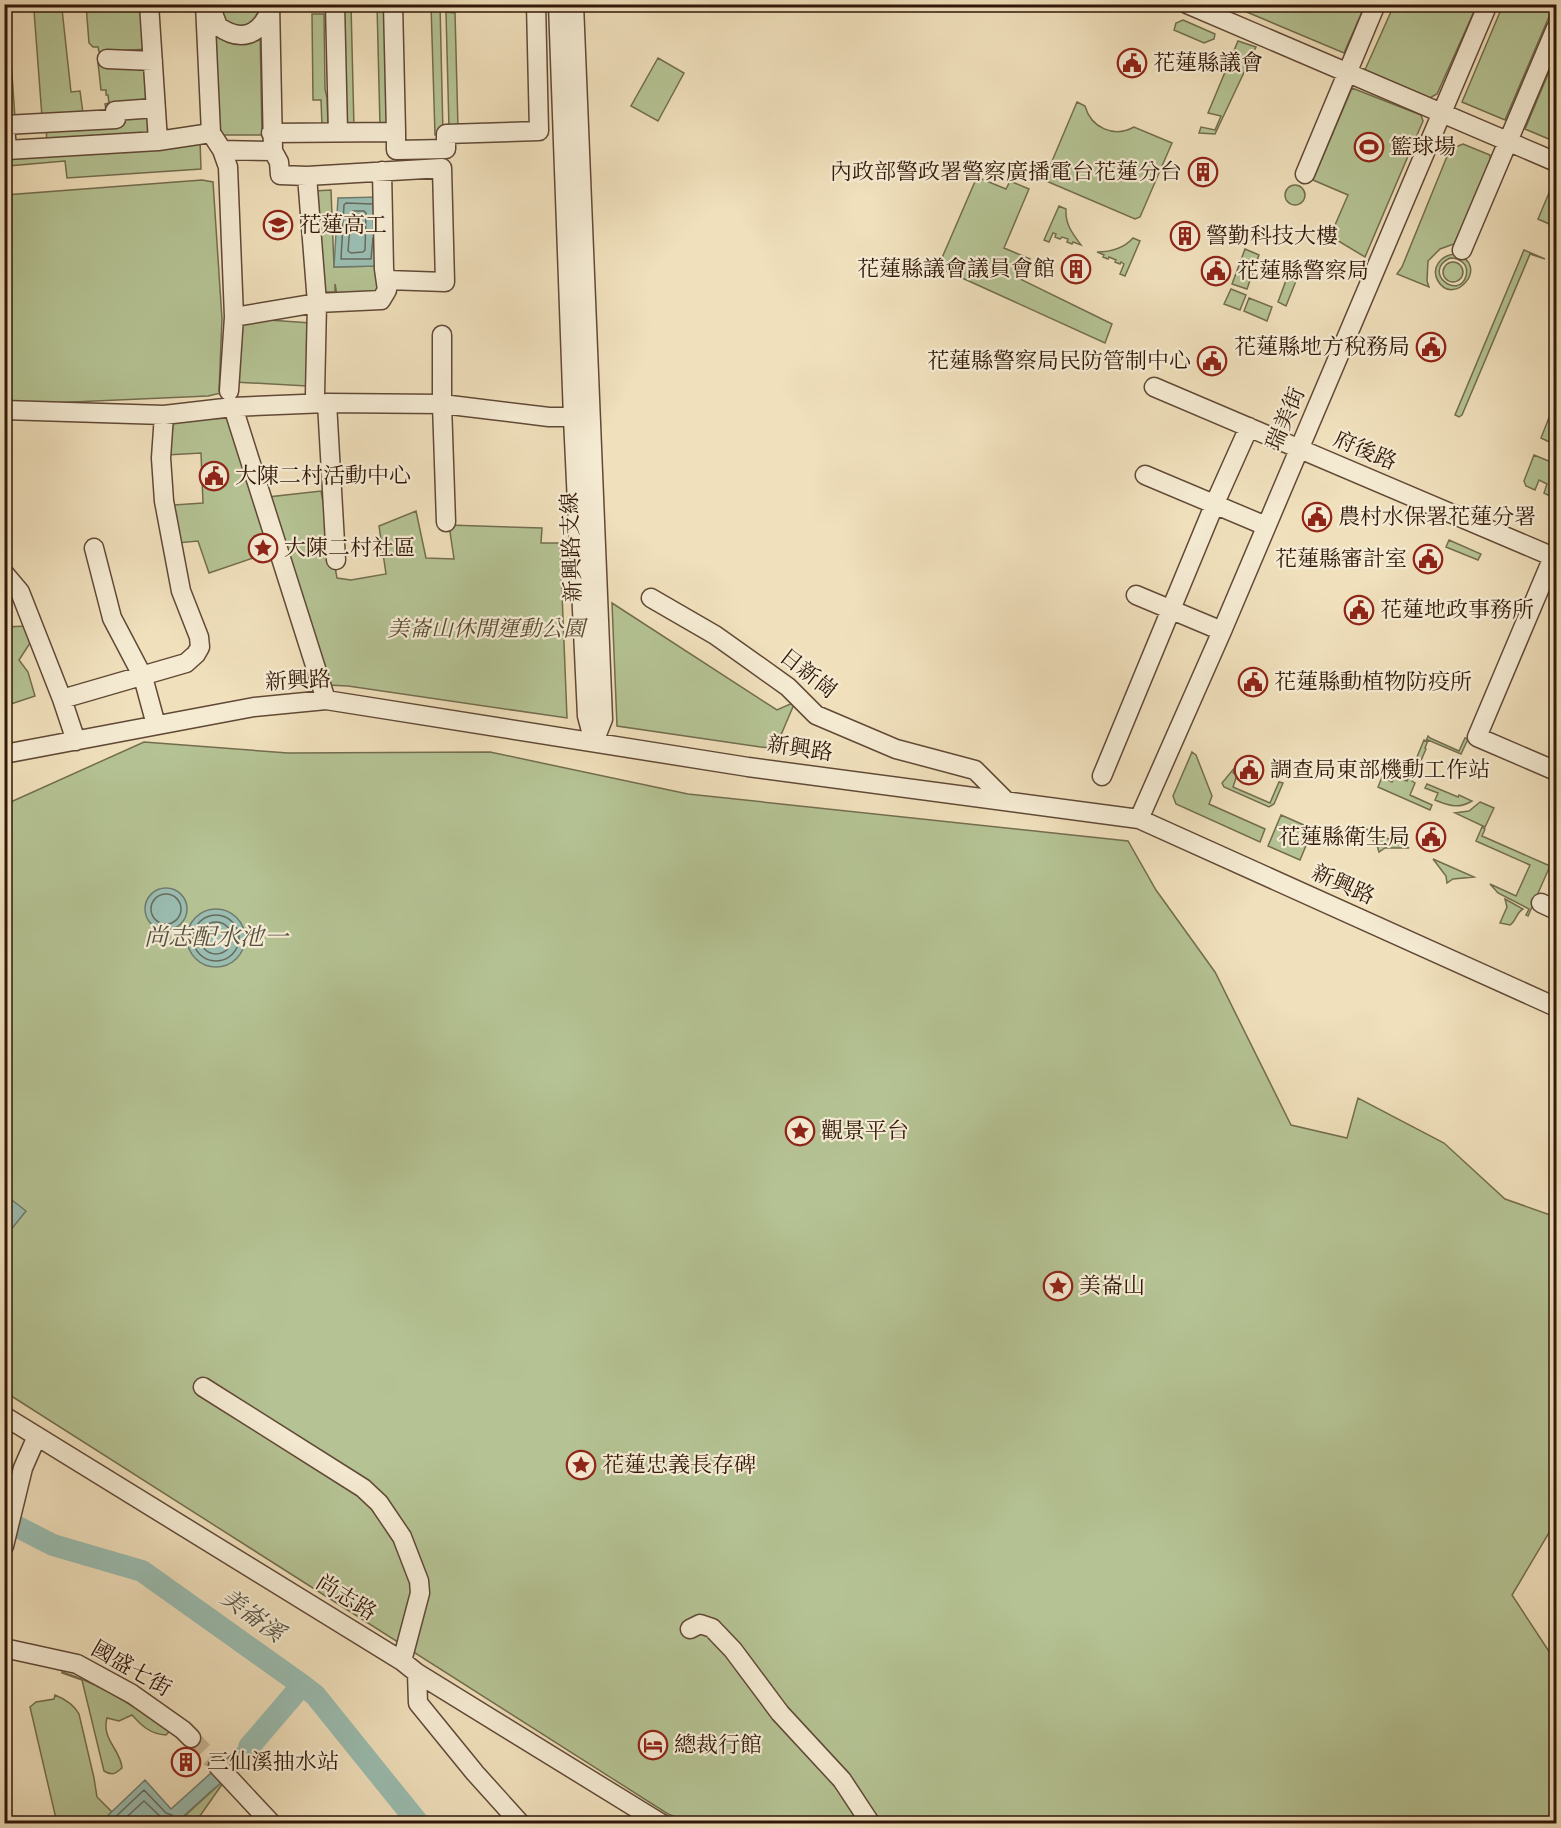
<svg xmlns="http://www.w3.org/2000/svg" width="1561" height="1828" font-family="'IM FELL DW Pica','Noto Serif TC',serif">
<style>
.green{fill:#b5c394;stroke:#736d4e;stroke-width:1.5;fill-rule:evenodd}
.water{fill:#9abdb1;stroke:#707b6e;stroke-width:1.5}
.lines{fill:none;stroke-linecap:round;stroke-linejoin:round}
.shore{stroke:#666a5d;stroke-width:1.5}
.river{stroke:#9abdb1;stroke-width:22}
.minor-tunnel{stroke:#cab898;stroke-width:18;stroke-dasharray:18 9;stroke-linecap:butt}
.minor-casing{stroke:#614936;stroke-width:21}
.minor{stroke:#f5ebd3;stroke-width:18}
.labels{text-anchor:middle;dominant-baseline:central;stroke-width:4.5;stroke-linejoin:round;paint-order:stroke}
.poi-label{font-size:22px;fill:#311709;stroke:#f5ebd3;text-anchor:start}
.street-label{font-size:22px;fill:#311709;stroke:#f5ebd3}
.park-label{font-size:22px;font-style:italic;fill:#594b33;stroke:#f5ebd3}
.water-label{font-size:24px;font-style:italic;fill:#565144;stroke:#f5ebd3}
</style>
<rect width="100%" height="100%" fill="#f0e0bc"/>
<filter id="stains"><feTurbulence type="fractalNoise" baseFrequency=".00333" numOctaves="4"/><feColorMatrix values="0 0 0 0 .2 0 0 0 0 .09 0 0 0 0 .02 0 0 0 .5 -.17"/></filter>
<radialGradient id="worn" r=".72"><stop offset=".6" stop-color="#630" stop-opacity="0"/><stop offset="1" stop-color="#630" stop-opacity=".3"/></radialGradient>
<path class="green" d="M263,4L258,23L227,28L216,5Z
M86,5H145L147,49L99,52L98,47H93L89,43Z
M335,5H351L354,128L338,129Z
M377,5H389L392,126H380Z
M431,5H440L443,134L435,135Z
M1230,5H1365L1344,53Z
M1394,5H1477L1437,94L1426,100L1364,72Z
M1503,5H1554L1505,120L1462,102Z
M62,9L71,92L80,91L83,113L42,117L34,11Z
M446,12L455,13L458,128H449Z
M312,14H324L325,89L327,98L328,126H322L321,100H313Z
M4,17H8L15,118L11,119L9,98H5Z
M1183,20L1215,34L1214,39L1204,43L1174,30L1176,23Z
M260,29L262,135H218L216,31Z
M1238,41L1256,47L1215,134L1199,133L1201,127L1215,130L1221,116L1208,113Z
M1556,55V142L1525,129Z
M658,58L684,73L658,121L631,106Z
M149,62L151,107L106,109L105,104L109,103L108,95H106V90H101L98,63Z
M1352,88L1421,115L1423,121L1365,257L1335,239L1332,232L1348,195L1313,180Z
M1077,102L1085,106C1091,128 1114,138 1134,127L1172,143L1140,217L1135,219L1044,180Z
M151,111L153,139L47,145L46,125Z
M200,140L201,169L67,178L65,161L8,166L10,184L5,185V153Z
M1463,144L1490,155L1491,166L1454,244L1440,249L1428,261L1427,281L1429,287L1397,274L1402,267L1450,149Z
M977,177L1006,189L1010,181L1029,189L1004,248L1030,259L1022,280L1112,324L1105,343L938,267Z
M202,180L213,182L222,319L219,391L225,392L208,396L5,405V195Z
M1554,181L1556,182L1555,202L1550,213L1556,216V227L1538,219Z
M1285 195a10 10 0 1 1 20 0a10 10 0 1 1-20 0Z
M331,190L334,267L378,266L381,294L337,295L335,284V292H318L314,191Z
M1059,206L1066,209C1065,225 1073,234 1081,245L1073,242L1072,244L1067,242L1068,239L1062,237L1060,239L1055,237L1056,234L1053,233L1049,242L1044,240Z
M1133,238L1140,241L1125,276L1120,274L1124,264L1121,262L1120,264L1115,262L1116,260L1109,257L1108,259L1103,257L1104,255L1097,252C1111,252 1123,249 1133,238Z
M1245,249L1259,255L1247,289L1232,284Z
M1524,250L1545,259L1530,254L1462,415L1459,417L1455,415Z
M1455,254C1492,264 1454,308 1438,281C1430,267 1442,255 1455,254ZM1450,258C1460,258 1469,264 1466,276C1459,301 1421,272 1450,258Z
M1443 272a10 10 0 1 1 20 0a10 10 0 1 1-20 0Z
M1291,267L1300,271L1286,306L1278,302Z
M1231,289L1246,295L1240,310L1224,304Z
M1249,298L1272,307L1267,321L1244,311Z
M238,318L311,323L307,386L234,382Z
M1552,410H1556V442L1554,444L1541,438Z
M231,418L271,552L209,573L198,541L177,543L172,507L171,480L174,505L203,503L201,453L167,455L174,420Z
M1534,455L1556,464V499L1544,493L1547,484L1539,480L1535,490L1526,486L1524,481Z
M321,491L337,578L351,580L386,574L379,526L416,511L426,558L454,559L449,525L542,528L541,543H560L567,718L348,686L327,685L268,497Z
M1449,540L1481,554L1478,560L1446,547Z
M612,603L777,710L795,702L775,749L617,726Z
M27,626L30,643L19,660L28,672L35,696L5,706V627Z
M1428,736L1430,738L1459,751L1465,738L1468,739L1461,754L1428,740L1425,748L1426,749L1412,781L1415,783L1410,795L1432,805L1430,810L1378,787L1382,777L1392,782L1395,776L1407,781L1424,740L1426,741Z
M144,742L288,753L490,752L688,794L1128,841L1156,890L1215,972L1291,1125L1347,1138L1358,1098L1444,1143L1505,1199L1556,1217V1521L1512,1595L1548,1650L1556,1660V1823H690L668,1814L5,1392L4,805Z
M1192,752L1196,755L1212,796L1209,804L1265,829L1260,842L1176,804L1173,796Z
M1236,766L1233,773L1237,775L1233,787L1270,803L1279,782L1283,783L1274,804L1269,807L1224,787L1222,783Z
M1427,784L1458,797L1459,795L1472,801C1459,809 1449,806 1435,800L1438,793L1425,788Z
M1480,802L1494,808L1485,827L1455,813L1469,811Z
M1281,815L1313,829L1300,860L1268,846Z
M1362,827L1409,848H1385L1379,852L1377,845Z
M1482,827L1485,829L1482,836L1550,866L1528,916L1526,915L1529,909L1498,893L1490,884L1516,896L1530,865L1476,841Z
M1433,859L1474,877L1453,879L1447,883L1446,876Z
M1505,899L1523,909C1516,913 1516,921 1510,925L1500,923L1507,907Z
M62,1672C104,1685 134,1708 171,1730L166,1735C150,1734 142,1726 132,1715L119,1721L107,1718C101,1739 121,1750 122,1768C115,1774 112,1776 104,1771L82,1680L62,1673Z
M55,1695C65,1699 74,1705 79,1714L94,1778L97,1797L112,1812L99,1823H57L30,1707L36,1702L54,1699Z
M222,1782L223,1783L195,1823L176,1824Z"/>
<path class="water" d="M380,197L378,266L334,267L338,198Z
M145 909a21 21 0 1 1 42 0a21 21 0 1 1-42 0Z
M187 938a29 29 0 1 1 58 0a29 29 0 1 1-58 0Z
M8,1197L26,1211L5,1237V1201Z
M251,1737L260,1750L209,1793L176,1823L99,1824L145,1780L171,1809Z"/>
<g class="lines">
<path class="shore" d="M372,204L346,203L344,205L341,259H371L373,238
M353,211H364L366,213L365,250L363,252L351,253L348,251L351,213Z
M151 909a15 15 0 1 1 30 0a15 15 0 1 1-30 0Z
M193 938a23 23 0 1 1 46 0a23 23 0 1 1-46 0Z
M200 938a16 16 0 1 1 32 0a16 16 0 1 1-32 0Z
M108,1824L144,1790L166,1813L172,1815V1824
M119,1824L144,1801L164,1820V1824"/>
<path class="river" d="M4,1520L53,1545L142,1571L302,1685L315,1695L419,1824
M249,1747L302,1685"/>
<path class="minor-tunnel" d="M191,1738L218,1766"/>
<g class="minor-casing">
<path id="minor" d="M149,4L158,141
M205,4L211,133L222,150L228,167L234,317L229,391
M335,4L338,132
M558,4L573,418L587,716L594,742
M574,4L603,719L594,742
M1187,4L1556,162
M211,8L218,26C241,43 260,35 270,10
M107,59L153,61
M396,132V150L446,149V134L539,131L536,4
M271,133L396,132L393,4
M4,150H7L5,125L116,119L115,111L155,108
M7,150L158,141L211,133
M222,150L273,151L270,4
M273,151L279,162L280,175L307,176L442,168L445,282L387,280
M1305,174L1376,4
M1462,250L1556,28
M234,317L317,303L307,176
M442,335V404L446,522
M1154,387L1556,558
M315,394L317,303L381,300L387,290L384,269L382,171
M327,403L336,560
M233,407L326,700
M4,410L164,415L233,407L327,403L442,404L549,417H583
M1145,475L1266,526
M94,548L112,618L143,677L156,725
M1553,557L1477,737L1556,771
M4,573L20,592L62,699L76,741
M1136,595L1222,631
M651,598L715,635L753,662L788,687L816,715L896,749L975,770L1006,801
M62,699L186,663L196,654L200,647L199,637L181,591L164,501L161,458L164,415
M4,754L254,707L326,700L748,767L1139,819L1556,1007
M1102,776L1215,503L1249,427
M1139,819L1222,631L1488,4
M1541,903L1556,910
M203,1387L363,1488L379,1503L402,1537L419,1581L420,1593L402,1661
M4,1416L402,1661L417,1673L662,1824
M4,1546L23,1468L37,1436
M690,1629L700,1624L712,1628L733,1650L780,1713L842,1780L871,1824
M4,1648L77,1664L132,1694L183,1730L191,1738
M417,1673L418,1703L475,1773L521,1824
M218,1766L272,1824"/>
</g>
<use href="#minor" class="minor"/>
</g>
<defs>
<g id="civic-ring" transform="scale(1.5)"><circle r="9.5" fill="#f5ebd3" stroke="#8f2418" stroke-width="1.5"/><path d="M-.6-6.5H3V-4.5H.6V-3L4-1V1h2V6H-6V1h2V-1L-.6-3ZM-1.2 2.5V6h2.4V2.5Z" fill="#8f2418"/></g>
<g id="stadium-ring" transform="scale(1.5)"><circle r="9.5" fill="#f5ebd3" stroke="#8f2418" stroke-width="1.5"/><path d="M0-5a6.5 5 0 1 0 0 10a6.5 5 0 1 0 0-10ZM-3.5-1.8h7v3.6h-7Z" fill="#8f2418"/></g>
<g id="building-ring" transform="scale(1.5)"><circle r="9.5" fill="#f5ebd3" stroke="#8f2418" stroke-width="1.5"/><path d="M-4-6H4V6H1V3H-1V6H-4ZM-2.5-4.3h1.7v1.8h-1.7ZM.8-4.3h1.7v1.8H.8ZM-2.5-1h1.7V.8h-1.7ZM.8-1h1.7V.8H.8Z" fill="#8f2418"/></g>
<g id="school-ring" transform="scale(1.5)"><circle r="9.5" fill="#f5ebd3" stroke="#8f2418" stroke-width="1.5"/><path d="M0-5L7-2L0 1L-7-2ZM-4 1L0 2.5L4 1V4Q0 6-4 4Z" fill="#8f2418"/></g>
<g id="sight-ring" transform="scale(1.5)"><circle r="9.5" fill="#f5ebd3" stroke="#8f2418" stroke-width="1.5"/><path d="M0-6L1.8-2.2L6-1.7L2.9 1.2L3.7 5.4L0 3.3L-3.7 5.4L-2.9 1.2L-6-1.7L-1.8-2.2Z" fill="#8f2418"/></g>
<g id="hotel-ring" transform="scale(1.5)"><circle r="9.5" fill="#f5ebd3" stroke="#8f2418" stroke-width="1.5"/><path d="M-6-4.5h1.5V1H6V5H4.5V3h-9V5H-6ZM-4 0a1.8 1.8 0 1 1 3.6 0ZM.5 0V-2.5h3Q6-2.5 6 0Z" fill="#8f2418"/></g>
</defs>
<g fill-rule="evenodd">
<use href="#civic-ring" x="1132" y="63"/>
<use href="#stadium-ring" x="1369" y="147"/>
<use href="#building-ring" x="1203" y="172"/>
<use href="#school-ring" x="278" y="225"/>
<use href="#building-ring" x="1185" y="236"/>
<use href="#building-ring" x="1076" y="269"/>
<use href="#civic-ring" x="1216" y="271"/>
<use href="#civic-ring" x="1431" y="347"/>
<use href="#civic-ring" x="1212" y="361"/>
<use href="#civic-ring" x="214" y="476"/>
<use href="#civic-ring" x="1317" y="517"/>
<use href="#sight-ring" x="263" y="548"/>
<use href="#civic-ring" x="1428" y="559"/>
<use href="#civic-ring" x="1359" y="610"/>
<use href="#civic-ring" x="1253" y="682"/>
<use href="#civic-ring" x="1249" y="770"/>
<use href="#civic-ring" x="1431" y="837"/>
<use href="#sight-ring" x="800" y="1131"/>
<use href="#sight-ring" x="1058" y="1286"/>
<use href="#sight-ring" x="581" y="1465"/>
<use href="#hotel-ring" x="653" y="1745"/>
<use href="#building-ring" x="186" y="1762"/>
</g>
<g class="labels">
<g class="poi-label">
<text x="1153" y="63">花蓮縣議會</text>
<text x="1390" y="147">籃球場</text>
<text x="1182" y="172" text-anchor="end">內政部警政署警察廣播電台花蓮分台</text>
<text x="299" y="225">花蓮高工</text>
<text x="1206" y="236">警勤科技大樓</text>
<text x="1055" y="269" text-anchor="end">花蓮縣議會議員會館</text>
<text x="1237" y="271">花蓮縣警察局</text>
<text x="1410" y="347" text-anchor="end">花蓮縣地方稅務局</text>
<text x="1191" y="361" text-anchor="end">花蓮縣警察局民防管制中心</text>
<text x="235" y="476">大陳二村活動中心</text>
<text x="1338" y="517">農村水保署花蓮分署</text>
<text x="284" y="548">大陳二村社區</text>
<text x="1407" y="559" text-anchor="end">花蓮縣審計室</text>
<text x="1380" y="610">花蓮地政事務所</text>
<text x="1274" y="682">花蓮縣動植物防疫所</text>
<text x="1270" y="770">調查局東部機動工作站</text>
<text x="1410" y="837" text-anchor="end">花蓮縣衛生局</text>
<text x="821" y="1131">觀景平台</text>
<text x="1079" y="1286">美崙山</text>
<text x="602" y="1465">花蓮忠義長存碑</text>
<text x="674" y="1745">總裁行館</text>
<text x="207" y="1762">三仙溪抽水站</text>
</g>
<g class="street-label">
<text transform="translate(1286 419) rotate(-67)">瑞美街</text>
<text transform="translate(1365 451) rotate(23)">府後路</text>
<text transform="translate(572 547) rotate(-92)">新興路支線</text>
<text transform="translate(808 674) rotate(38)">日新崗</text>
<text transform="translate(298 681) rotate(-3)">新興路</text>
<text transform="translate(800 749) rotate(8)">新興路</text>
<text transform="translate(1343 885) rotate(24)">新興路</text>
<text transform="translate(346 1598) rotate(32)">尚志路</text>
<text transform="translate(131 1669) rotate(30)">國盛七街</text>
</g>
<g class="park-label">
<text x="486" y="629">美崙山休閒運動公園</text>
</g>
<g class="water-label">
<text x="216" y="938">尚志配水池一</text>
<text transform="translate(252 1616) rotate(36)">美崙溪</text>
</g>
</g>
<rect width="1561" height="1828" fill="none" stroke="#f0e0bc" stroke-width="24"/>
<rect x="6" y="6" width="1549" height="1816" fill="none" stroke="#311709" stroke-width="3"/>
<rect x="12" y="12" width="1537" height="1804" fill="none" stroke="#311709" stroke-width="1.5"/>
<rect width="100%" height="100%" filter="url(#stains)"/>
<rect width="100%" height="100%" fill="url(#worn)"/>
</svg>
